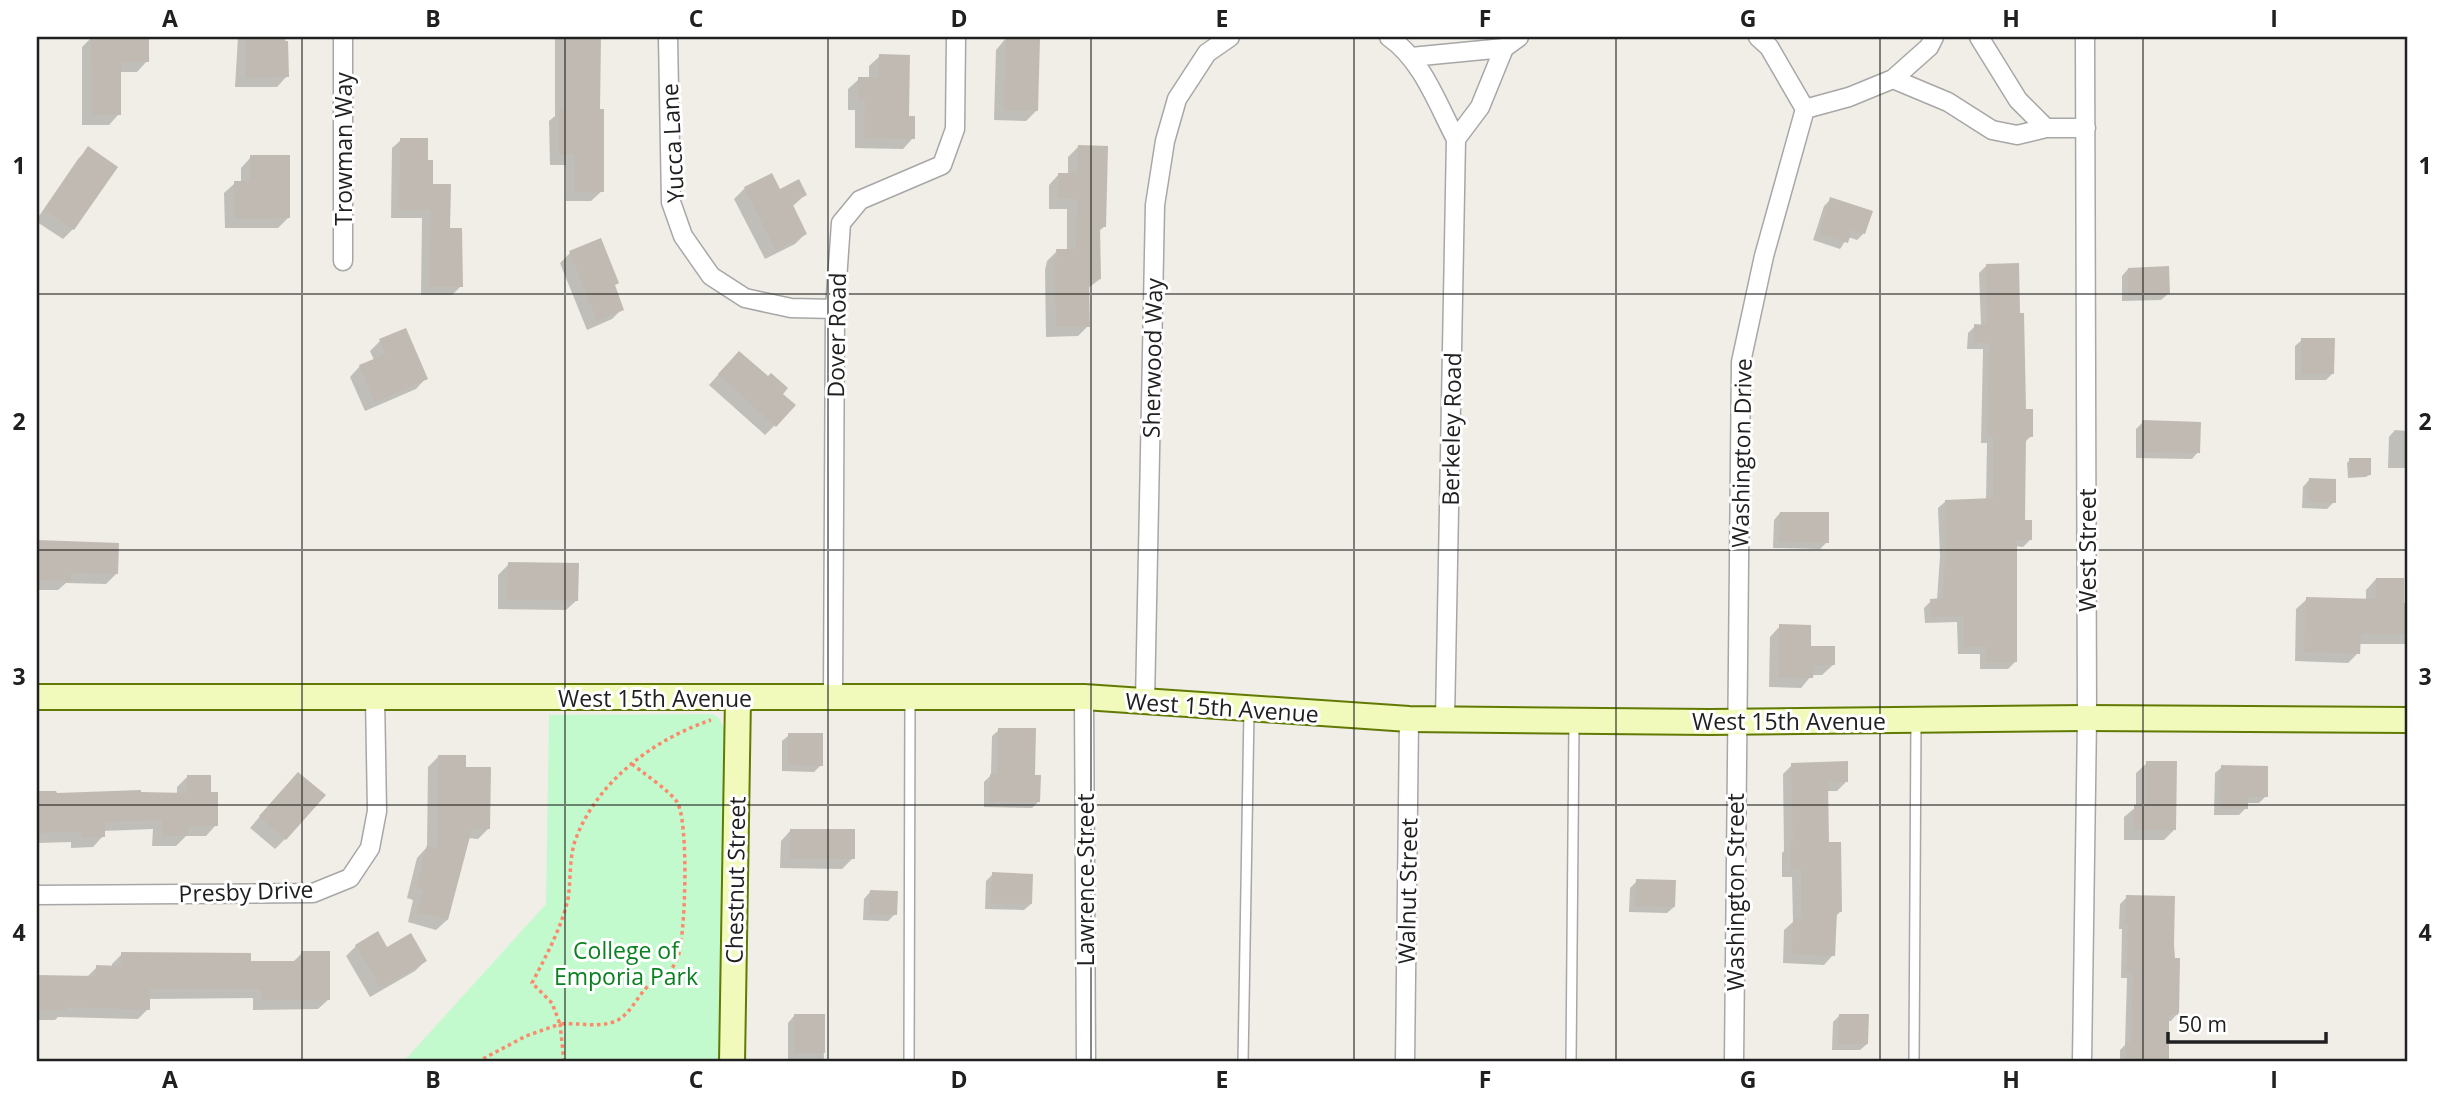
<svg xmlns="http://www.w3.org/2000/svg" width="2444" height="1099" font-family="'Open Sans',sans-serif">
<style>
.park{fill:#c3facd}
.shadow{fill:#0003}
.building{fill:#c1bab2}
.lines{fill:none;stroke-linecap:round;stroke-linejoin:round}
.lane-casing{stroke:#a7a7a7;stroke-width:12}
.street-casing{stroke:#a7a7a7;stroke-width:21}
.secondary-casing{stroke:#627a04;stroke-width:28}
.path{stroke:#fb896c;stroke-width:3.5;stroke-dasharray:3.5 3.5;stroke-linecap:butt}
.lane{stroke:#fff;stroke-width:9}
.street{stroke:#fff;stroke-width:18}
.secondary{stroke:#f1faba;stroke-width:24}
.grid{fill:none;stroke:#202020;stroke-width:2;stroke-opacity:0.55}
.labels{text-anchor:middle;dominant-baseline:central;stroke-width:6;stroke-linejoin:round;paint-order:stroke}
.street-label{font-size:23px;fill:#202020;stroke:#fff}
.park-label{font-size:23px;fill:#0a8120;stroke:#fff}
.neatline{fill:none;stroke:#202020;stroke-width:2.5}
.grid-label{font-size:23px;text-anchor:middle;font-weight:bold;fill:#202020}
</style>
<rect width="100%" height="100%" fill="#f0eee6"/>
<path class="park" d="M712,714L719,718L727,734L723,1062H37V1060H405L546,904L549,715Z"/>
<path class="shadow" d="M92,37H147V61L137,72H119V114L109,125H82V47Z
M238,37H285L287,76L277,87H235Z
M555,37H599V111L602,191L591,201H566V165H550L549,121L555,116Z
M1007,37H1038L1036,111L1026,121L994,120L996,50Z
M880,56L907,118L913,138L903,149L855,148V110H848V89L859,79H869V66Z
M401,140L426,162L431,186L449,230L461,286L452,295H421L422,218H391L392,148Z
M1078,147L1105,226L1098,232L1100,279L1087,289L1088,326L1078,336L1046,337L1045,270L1047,261L1057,251H1067V209H1049V185L1059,174L1068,175V157Z
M88,149L73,229L63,239L37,222V219L78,159Z
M251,157L288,218L278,228H225L224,193L235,183H241V168Z
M771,175L779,191L805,195L792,207L805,234L795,244L765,259L734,199L745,188Z
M1831,199L1864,233L1857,240L1848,237L1840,249L1813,240L1824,206Z
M570,253L613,286L622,309L612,319L587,330L560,263Z
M1986,266L2031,436L2024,443L2023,521L2030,540L2023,547L2015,546V662L2008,669H1980V654H1958L1957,622L1925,623L1924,608L1931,601L1937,600L1940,556L1938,508L1946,501L1986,500L1987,443H1981L1983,349H1967L1968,333L1975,326H1981L1979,273Z
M2128,269L2168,294L2161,300L2122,301V276Z
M2302,340L2332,374L2326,380H2295V346Z
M380,341L426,378L416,389L365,411L350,377L360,366L374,360L370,351Z
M729,363L781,394L775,425L765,435L709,385Z
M2143,422L2198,452L2192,459L2136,458V429Z
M2395,430L2407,431V468H2388L2389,437Z
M2350,460L2369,475L2366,477L2348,478L2347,463Z
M2309,480L2334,502L2327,509L2302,508L2303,487Z
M1780,513L1827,542L1820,549L1773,548L1774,520Z
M38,542L117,573L106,584L66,583L58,590H37Z
M509,564L577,600L566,610L498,609V575Z
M2376,579L2402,604H2407V644H2359L2358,653L2348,663L2295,661L2296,609L2307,599L2366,601V590Z
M1780,626L1833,665L1822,675H1812L1801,688L1769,687L1770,637Z
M999,730L1033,776L1039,801L1032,808L984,807V782L991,775L992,736Z
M789,735L821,765L814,772L782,771V741Z
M439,756L464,768L489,828L478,839L468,838L447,920L436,930L408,922L413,900L407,898L417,858L427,847L428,767Z
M2147,763L2174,830L2164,840H2124V817L2136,807V773Z
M1792,765L1847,781L1837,791H1826L1828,843L1840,912L1835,917L1833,955L1824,965L1783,963L1784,930L1793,922L1792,877H1782V853L1784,851L1783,774Z
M2222,767L2266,796L2259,803H2246V808L2239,815H2214L2215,773Z
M188,776L209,794L216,825L206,836H186L176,846H152L153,829L103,831V836L93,847L71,848V842L37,843V793H55V795H177V787Z
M288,784L285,839L275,849L250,828Z
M791,830L853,858L842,869L780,868L781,841Z
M993,874L1031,904L1024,910L985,909L986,881Z
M1637,881L1674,907L1667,913L1629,912L1630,888Z
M870,892L895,914L888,921L863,920L864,899Z
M2127,897L2174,960L2177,1014L2171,1021H2167V1062H2120V1050L2125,1045L2127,978H2121L2122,929H2119L2120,904Z
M356,946L387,949L425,961L415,971L370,997L346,956Z
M302,953L329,999L318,1009L253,1010V998L148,999V1009L138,1019L58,1017L55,1020H37V977L86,978L97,967H112V964L122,954L249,963H292Z
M823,1015L824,1062H788V1023L794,1016Z
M1840,1015L1867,1044L1860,1050H1832L1833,1022Z"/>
<path class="building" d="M91,37H149V62H121V115H92Z
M246,37H285V41H288L289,77L245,78Z
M564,37H601L600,109H604V192H575V155H559V109H564Z
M1006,38L1040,39L1038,111L1004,110Z
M879,54L910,55L909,116H915V139L864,138L865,100H858V77H879Z
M400,138H428V160H433V184H451L450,228H462L463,287H429L431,210H399Z
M1078,145L1108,146L1106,227H1100L1101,279L1089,280L1090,327H1056L1054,258H1057L1056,249H1076L1077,199H1058V173H1077Z
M88,146L118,167L74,230L44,210Z
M250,155H290V218L234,219V181H250Z
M772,173L780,189L799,179L807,195L792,203L807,234L776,250L744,187Z
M1830,197L1873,211L1865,234L1852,230L1848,243L1819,234Z
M601,238L619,283L615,285L624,310L597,321L569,251Z
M2019,263L2020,313H2024L2026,409H2033V437H2026L2025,520H2032V540H2017V662L1986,663V647H1964V616L1931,617L1930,599L1943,598L1946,548L1945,500L1993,498V436H1987L1989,343H1974V324L1987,325L1986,264Z
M2169,266L2170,294L2128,296V268Z
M406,328L428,379L375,402L359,365L386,354L379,339Z
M2301,338H2335L2334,374H2301Z
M739,351L768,376L771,373L788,388L783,394L796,405L776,427L718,374Z
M2142,420L2201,422L2200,453L2142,452Z
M2349,458H2371V475L2350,476Z
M2309,478L2336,479V503L2308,502Z
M1780,512H1829V543L1779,542Z
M37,540L119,543L118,574L71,573V581L37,580Z
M508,562L579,563L578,601L507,600Z
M2376,578H2404V603H2407V634H2361L2360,654L2304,652L2306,597L2376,599Z
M1779,624L1811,625V646H1835V665H1814L1813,678H1779Z
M998,728H1036L1035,775H1041L1040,802L990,801V774H997Z
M788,733H823V766L788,765Z
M438,755H466V767H491L490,829H472L448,920L417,912L423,890L416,888L427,845L437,848Z
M1848,761V782H1828L1829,842H1841L1842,912H1837L1835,956L1792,954L1793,919H1801V869H1791V842H1793L1791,763Z
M2146,761H2177L2176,830H2134V805H2146Z
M2221,765L2268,766V797H2248V809H2220Z
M298,772L326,795L286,840L259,816Z
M187,775H211V792H218V826H188V836H162V820L105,822V837L81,838V832L37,833V791H56L57,793L141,790V792L187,793Z
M790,829H855V859H790Z
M992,872L1033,874L1032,904L991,903Z
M1636,879L1676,880L1675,907L1635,906Z
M870,890L898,891L897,915L869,914Z
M2126,895L2175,896L2174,944L2175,958H2180L2179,1015H2169V1062H2126V1042H2131L2133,972H2127L2128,923H2125Z
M378,931L387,947L411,933L427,961L381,988L355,945Z
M301,951H330V1000H262V989H150V1010L67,1007V1010H37V975L96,976V965L121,966V952L251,953V961H301Z
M794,1014H825V1053H794Z
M1839,1014H1869L1868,1044H1838Z"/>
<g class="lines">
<g class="lane-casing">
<path id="lane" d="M909,1062L910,699
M1243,1062L1249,711
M1571,1062L1574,723
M1914,1062L1916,721"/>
</g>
<g class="street-casing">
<path id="street" d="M668,37L671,202L683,236L711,276L745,298L791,308L835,309
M1389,37C1422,60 1437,103 1456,139L1445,720
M1758,37L1769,47L1805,109
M1979,37L2018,100L2046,128H2086
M1411,57L1504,48
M1893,79L1929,47L1934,37
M1805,109L1849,97L1893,79L1948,102L1992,130L2017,135L2046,128
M1456,139L1480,107L1504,48L1519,37
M343,261V37
M1084,697L1086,1062
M833,698L835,309L841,223L860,200L942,165L955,129L956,37
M1145,702L1155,205L1165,141L1177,99L1207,53L1230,37
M37,895L313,893L350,878L370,848L377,811L375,697
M1405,1062L1409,719
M1734,1062L1741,362L1764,256L1805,109
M2082,1062L2087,718L2085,37"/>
</g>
<g class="secondary-casing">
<path id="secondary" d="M37,697H1084L1409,719L1710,722L2087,718L2407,720
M732,1062L738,698"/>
</g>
<path class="path" d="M632,764C643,773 670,791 677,802C689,820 686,939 677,960C669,977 657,976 646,988C637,998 630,1013 618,1020C601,1029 578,1022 560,1024L552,1003L532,983C546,956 561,929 568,899C571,880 569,859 575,841C596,782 654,739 711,720
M477,1062L526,1036L560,1024L564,1062"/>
<use href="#lane" class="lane"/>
<use href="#street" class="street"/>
<use href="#secondary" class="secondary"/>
</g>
<path class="grid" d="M302,37V1062M565,37V1062M828,37V1062M1091,37V1062M1354,37V1062M1616,37V1062M1880,37V1062M2143,37V1062M37,294H2407M37,550H2407M37,805H2407"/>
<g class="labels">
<g class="street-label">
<text transform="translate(672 143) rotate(-93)">Yucca Lane</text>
<text transform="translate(343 149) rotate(-90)">Trowman Way</text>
<text transform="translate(836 335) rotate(-89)">Dover Road</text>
<text transform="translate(1152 358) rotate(-89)">Sherwood Way</text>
<text transform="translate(1451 429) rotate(-89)">Berkeley Road</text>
<text transform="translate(1741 453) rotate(-89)">Washington Drive</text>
<text transform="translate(2087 550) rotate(-90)">West Street</text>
<text x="655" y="698">West 15th Avenue</text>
<text transform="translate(1222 707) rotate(4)">West 15th Avenue</text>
<text x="1789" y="721">West 15th Avenue</text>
<text transform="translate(735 880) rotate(-89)">Chestnut Street</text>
<text transform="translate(1085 880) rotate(-90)">Lawrence Street</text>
<text transform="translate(246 891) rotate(-2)">Presby Drive</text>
<text transform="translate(1407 891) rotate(-89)">Walnut Street</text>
<text transform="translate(1735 892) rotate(-90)">Washington Street</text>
</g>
<g class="park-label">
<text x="626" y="950">College of<tspan x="626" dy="26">Emporia Park</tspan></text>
</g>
</g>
<rect width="2444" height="1099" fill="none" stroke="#ffffff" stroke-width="77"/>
<path d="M2168 1032v10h158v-10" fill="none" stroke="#202020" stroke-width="3.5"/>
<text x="2178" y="1032" font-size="21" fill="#202020" stroke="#ffffff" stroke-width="5" paint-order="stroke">50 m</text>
<rect x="38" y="38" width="2368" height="1022" class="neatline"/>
<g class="grid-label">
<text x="170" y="27">A</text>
<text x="433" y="27">B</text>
<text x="696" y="27">C</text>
<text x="959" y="27">D</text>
<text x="1222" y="27">E</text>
<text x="1485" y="27">F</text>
<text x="1748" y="27">G</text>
<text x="2011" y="27">H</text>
<text x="2274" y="27">I</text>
<text x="19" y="174">1</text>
<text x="2425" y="174">1</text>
<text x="19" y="430">2</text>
<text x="2425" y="430">2</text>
<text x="19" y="685">3</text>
<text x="2425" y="685">3</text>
<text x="19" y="941">4</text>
<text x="2425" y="941">4</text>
<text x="170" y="1088">A</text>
<text x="433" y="1088">B</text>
<text x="696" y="1088">C</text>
<text x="959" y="1088">D</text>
<text x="1222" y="1088">E</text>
<text x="1485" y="1088">F</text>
<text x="1748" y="1088">G</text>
<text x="2011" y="1088">H</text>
<text x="2274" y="1088">I</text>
</g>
</svg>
